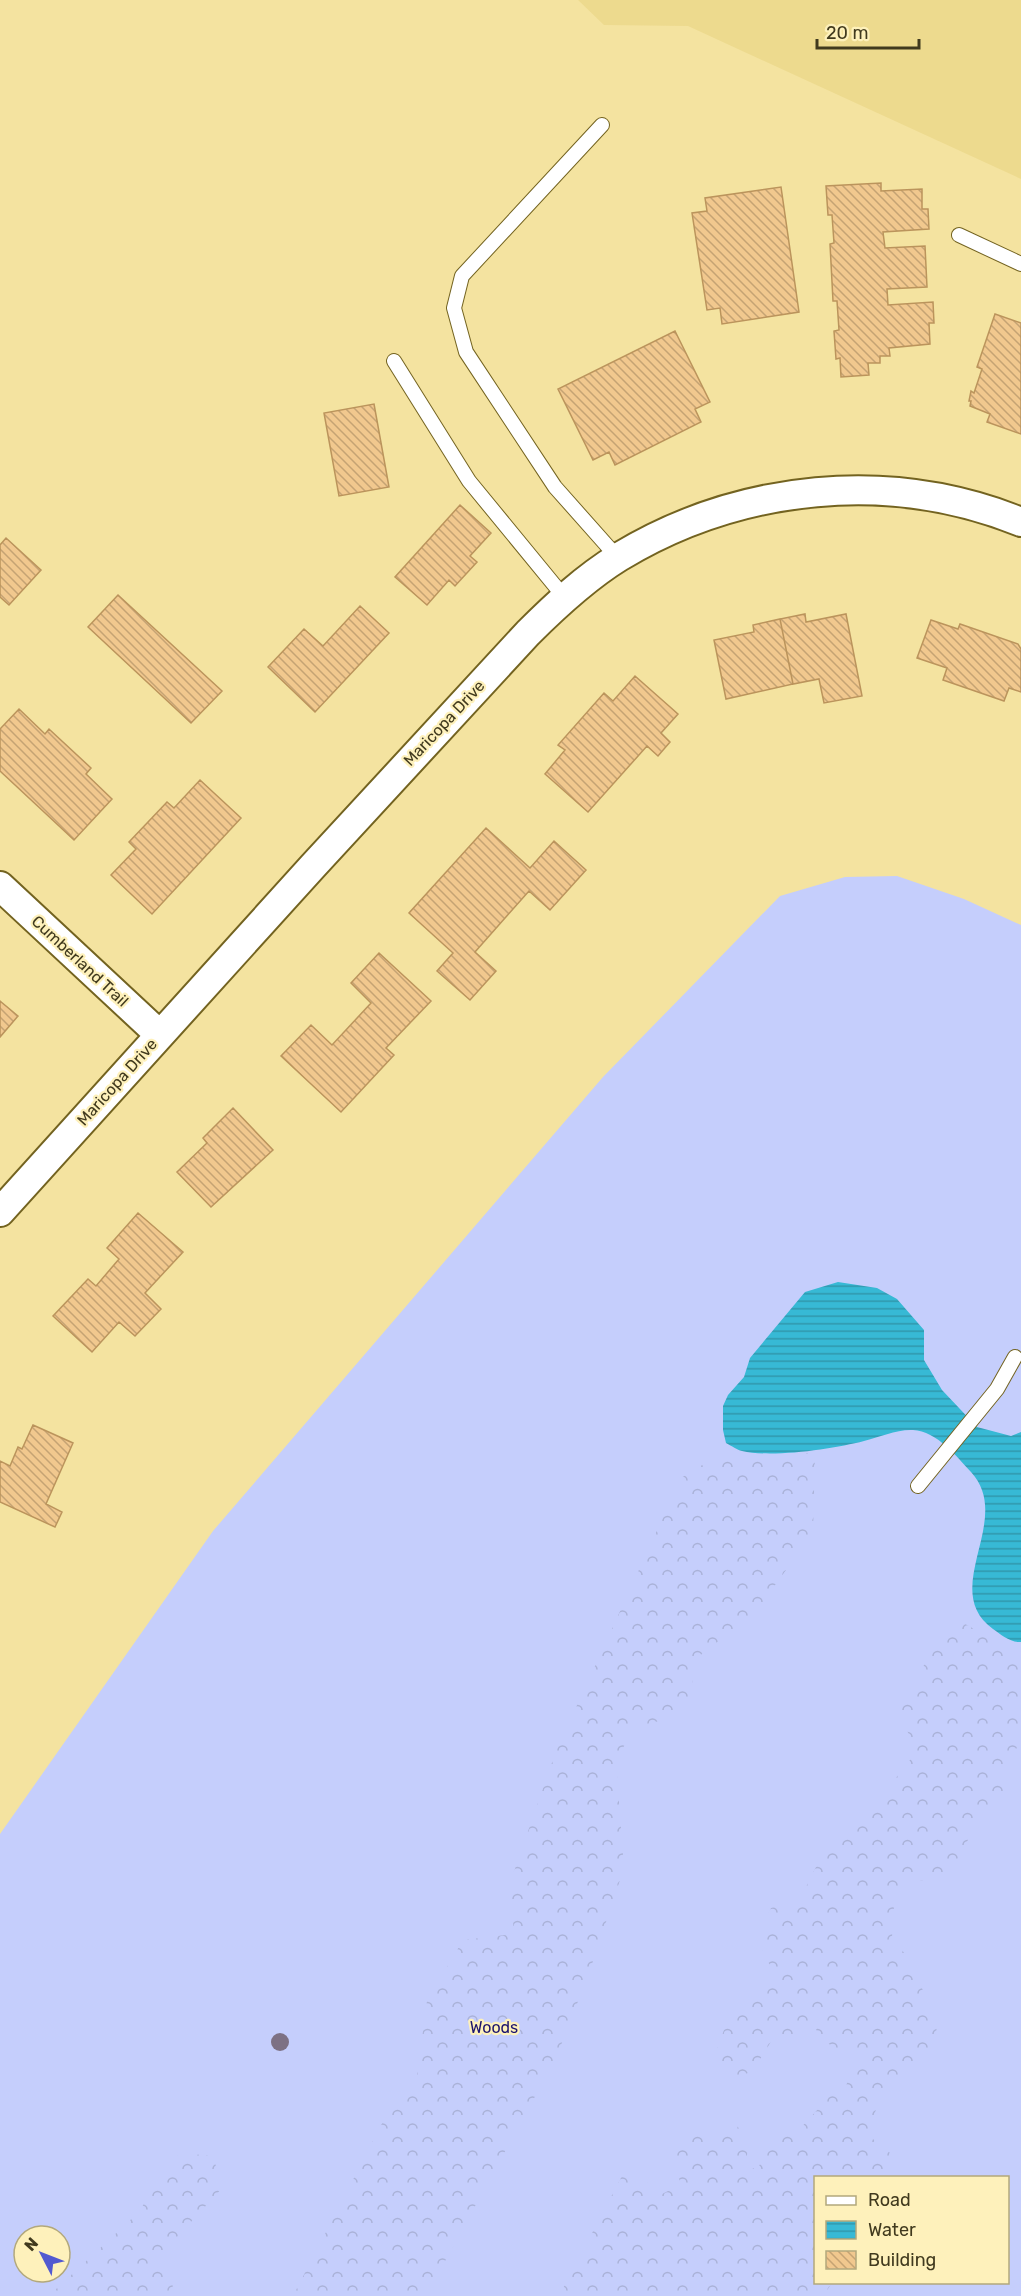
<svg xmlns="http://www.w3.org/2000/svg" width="1021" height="2296" font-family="Rubik,sans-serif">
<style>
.built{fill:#edda8e}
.grass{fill:#c5cefc;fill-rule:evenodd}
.forest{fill:url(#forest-crowns)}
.water{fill:url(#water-rules)}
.building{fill:url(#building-back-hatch);stroke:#bb945c;stroke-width:1.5}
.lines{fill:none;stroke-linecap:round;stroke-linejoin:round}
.lane-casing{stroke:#736320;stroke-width:16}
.street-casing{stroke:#736320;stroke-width:32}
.lane{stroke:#fff;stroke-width:14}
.street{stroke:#fff;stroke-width:28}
.tree{fill:#7d7184}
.labels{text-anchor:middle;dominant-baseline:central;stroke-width:4.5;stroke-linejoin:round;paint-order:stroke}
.street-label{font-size:16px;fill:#413a1e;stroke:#fef1bb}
.park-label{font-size:16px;fill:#1c146e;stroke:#fef1bb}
</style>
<defs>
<pattern id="forest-crowns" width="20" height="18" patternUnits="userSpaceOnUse" patternTransform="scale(1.5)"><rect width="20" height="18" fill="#c5cefc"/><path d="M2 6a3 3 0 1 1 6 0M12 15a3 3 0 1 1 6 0" fill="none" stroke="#aab2d8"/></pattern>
<pattern id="water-rules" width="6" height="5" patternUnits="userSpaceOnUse" patternTransform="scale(1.5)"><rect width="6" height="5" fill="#37b9d5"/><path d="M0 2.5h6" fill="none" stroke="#3097ac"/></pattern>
<pattern id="building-back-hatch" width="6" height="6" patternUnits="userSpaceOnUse" patternTransform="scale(1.5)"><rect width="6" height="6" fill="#f1c88e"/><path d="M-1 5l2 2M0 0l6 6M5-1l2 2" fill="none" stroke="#c5a373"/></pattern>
</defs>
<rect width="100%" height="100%" fill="#f4e3a0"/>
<path class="built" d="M578,0H1021V179L688,26L604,25Z"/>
<path class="grass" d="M897,876L964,899L1021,925V2296H0V1834L213,1531L603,1077L780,896L845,877ZM816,2178H1008V2282H816ZM24,2236H60V2272H24Z"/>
<path class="forest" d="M815,1452L813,1533L754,1614L698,1657L685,1714L633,1728L616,1762L624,1868L589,1973L556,2058L426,2296H293L391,2106L415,2089L427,2001L463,1940L514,1934L510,1883L556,1751L681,1478L722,1453L770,1458Z
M953,1617L1021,1656V1740L1006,1768L1005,1794L964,1845L950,1875L913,1882L894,1906L892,1937L911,1962L937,2024L934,2055L883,2087L868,2135L895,2157L893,2177L816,2178V2282L832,2283L823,2296H559L623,2174L641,2175L658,2196L680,2185L676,2155L690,2131L717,2136L734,2123L749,2139L745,2172L759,2166L768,2149L784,2134L797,2132L819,2108L826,2092L844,2091L854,2065L855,2047L842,2052L829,2044L816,2030L828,2012L813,2014L793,2044L772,2040L752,2072L733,2077L715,2055L729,2016L777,1980L757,1939L771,1908L800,1899L819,1861L859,1825L917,1751L897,1710Z
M181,2153L212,2156L224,2186L155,2261L172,2281L174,2296H53L54,2291L141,2210L156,2175Z"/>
<path class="water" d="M838,1282L877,1288L897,1299L924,1330V1360L942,1390L977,1427L1011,1436L1021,1432V1642C1011,1643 1000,1634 993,1629C938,1589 1015,1520 971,1472C957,1457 937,1431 913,1430C898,1429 879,1437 864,1441C834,1449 772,1458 742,1451C737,1450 732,1446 726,1443L723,1430V1406L728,1395L744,1377L750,1358L805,1292Z"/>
<path class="building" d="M881,183V191L922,189V209H928L929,229L883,232L885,248L925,246L927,287L887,289L888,305L933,302L934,323H929L930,344L889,348L890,356H880V363H868L869,375L841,377L840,358L836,359L834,331L839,330L837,301H833L830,244L834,243L832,215H828L826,186Z
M781,187L799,312L722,324L720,308L707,310L692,213L707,211L705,198Z
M995,314L1021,323V434L987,422L990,414L970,406L971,401H969L971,391L974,393L982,369L977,367Z
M675,331L710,402L695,409L701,422L615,465L609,452L593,460L558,389Z
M374,404L389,487L339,496L324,413Z
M460,505L491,533L470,556L477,562L455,586L449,580L427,605L395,577Z
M6,538L41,570L9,605L0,597V545Z
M118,595L222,691L191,723L88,627Z
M360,606L389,633L315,712L268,667L304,629L323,646Z
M805,614L806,622L846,614L862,696L824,703L819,679L793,684L780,619Z
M780,619L793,684L726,699L714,640L754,632L753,625Z
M931,620L958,629L960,624L1018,644L1021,649V692L1009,688L1004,701L943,680L947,668L917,658Z
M635,676L678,714L661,733L670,742L658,756L647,746L588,812L545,774L565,750L558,745L604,693L613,701Z
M19,709L45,734L49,729L91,768L86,774L112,799L74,840L0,771V729Z
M200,780L241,818L152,914L111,875L136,849L129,842L167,802L174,808Z
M486,828L530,868L554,841L586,870L550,910L529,891L475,952L496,971L470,1000L437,971L453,953L409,913Z
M379,953L431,1001L386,1048L394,1055L341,1112L281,1056L311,1025L332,1045L371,1003L351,983Z
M0,1001L18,1016L0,1037Z
M233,1108L273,1150L211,1207L177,1172L207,1143L203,1138Z
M138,1213L183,1252L145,1293L161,1309L135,1336L119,1322L92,1352L53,1316L88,1279L96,1286L119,1259L107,1248Z
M33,1425L73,1443L46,1504L62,1512L55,1527L0,1502V1461L10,1466L18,1447L22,1449Z"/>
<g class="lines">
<g class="lane-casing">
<path id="lane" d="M602,125L462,276L454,308L466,352L555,487L618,558
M959,235L1021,264
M394,361L469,481L565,598
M918,1486L997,1389L1015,1357"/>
</g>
<g class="street-casing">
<path id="street" d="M0,886L160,1035
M0,1212L313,866L528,633C556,605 585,578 619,557C740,484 890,469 1021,522"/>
</g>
<use href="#lane" class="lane"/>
<use href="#street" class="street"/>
</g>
<circle class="tree" cx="280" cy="2042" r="9"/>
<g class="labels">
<g class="street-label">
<text transform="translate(444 723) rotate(-47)">Maricopa Drive</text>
<text transform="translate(80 961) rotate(43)">Cumberland Trail</text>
<text transform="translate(117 1082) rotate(-48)">Maricopa Drive</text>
</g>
<g class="park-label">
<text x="494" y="2027">Woods</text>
</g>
</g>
<rect x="814" y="2176" width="195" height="108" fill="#fef1bb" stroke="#b2a87c" stroke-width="1.5"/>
<rect x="826" y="2196" width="30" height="9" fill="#ffffff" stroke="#b2a87c" stroke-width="1.5"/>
<text x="868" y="2206" font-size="18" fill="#413a1e">Road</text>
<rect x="826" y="2221" width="30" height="18" fill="url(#water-rules)" stroke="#b2a87c" stroke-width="1.5"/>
<text x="868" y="2236" font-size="18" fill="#413a1e">Water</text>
<rect x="826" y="2251" width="30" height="18" fill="url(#building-back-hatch)" stroke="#b2a87c" stroke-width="1.5"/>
<text x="868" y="2266" font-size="18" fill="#413a1e">Building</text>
<g transform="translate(42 2254) rotate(312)"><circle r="28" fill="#fef1bb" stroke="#b2a87c" stroke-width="1.5"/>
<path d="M0-4.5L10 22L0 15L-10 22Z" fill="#5259d0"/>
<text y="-9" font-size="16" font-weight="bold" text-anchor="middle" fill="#413a1e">N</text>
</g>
<path d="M817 39v9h102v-9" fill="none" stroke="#413a1e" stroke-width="3"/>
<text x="826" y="39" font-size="18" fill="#413a1e" stroke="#fef1bb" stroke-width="4.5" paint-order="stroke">20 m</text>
</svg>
